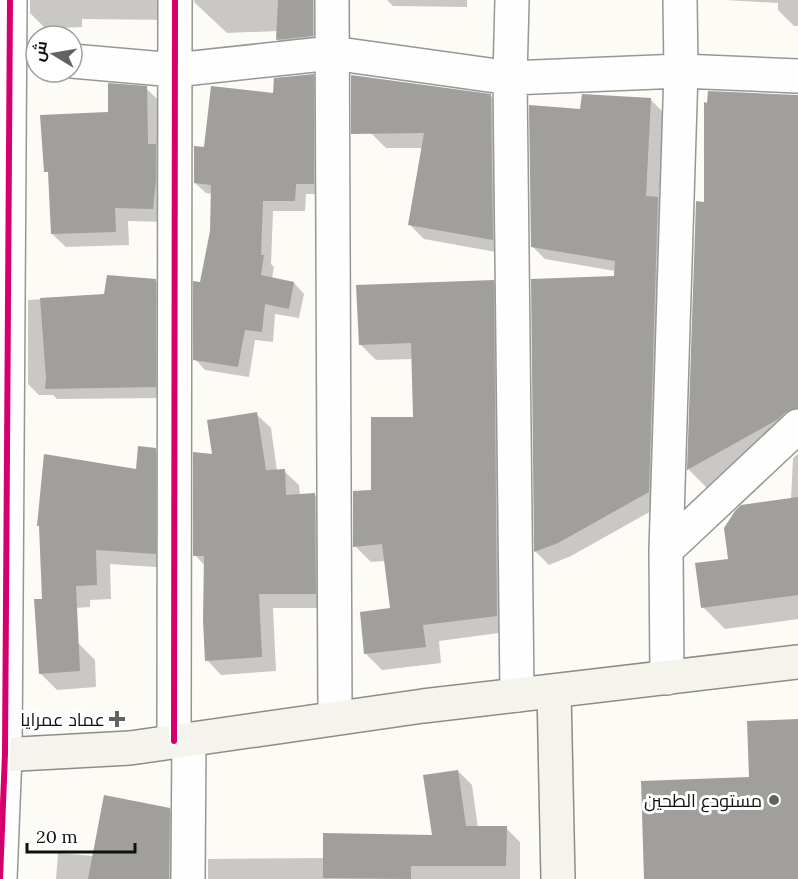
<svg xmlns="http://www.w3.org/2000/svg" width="798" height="879" font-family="Lora,Cairo,serif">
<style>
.shadow{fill:#0003}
.building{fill:#a09f9b}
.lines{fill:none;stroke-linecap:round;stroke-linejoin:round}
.minor-casing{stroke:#969694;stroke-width:36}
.secondary-casing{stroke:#8d8c8a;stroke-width:36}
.minor{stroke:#fffefe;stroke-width:33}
.secondary{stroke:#f5f4ec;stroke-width:33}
.cycleway-casing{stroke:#fff;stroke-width:10}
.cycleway{stroke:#d6006c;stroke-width:6}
.poi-dot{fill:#636260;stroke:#fff;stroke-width:2}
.labels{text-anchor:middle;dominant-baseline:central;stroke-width:6;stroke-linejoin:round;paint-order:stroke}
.poi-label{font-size:18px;fill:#101010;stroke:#fff;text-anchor:end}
</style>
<rect width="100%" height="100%" fill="#fcfbf6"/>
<path class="shadow" d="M30,0H182L172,20L82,19V27L46,29L30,13Z
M194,0H334L329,52L294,56L278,40V31L227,33L195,3Z
M387,0H467V7L393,6Z
M725,0H798V26H794L778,10V3Z
M313,75L324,86V194H306L305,211H273L271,264L274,267L272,279L294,283L304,294L299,318L275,314L273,342L255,340L249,377L205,370L195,359L201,283L211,231L212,194L206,193L195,183L205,148L275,95Z
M146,88L160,102L166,222L128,221L129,245L66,247L52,234L110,113Z
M491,96L506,111L507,254L424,239L410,225L423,148H386L371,133Z
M798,96V442L711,492L689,470L697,203L706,204Z
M651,100L664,113L659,200L671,212L662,505L571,556L549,565L536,552L533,280L615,277V271L545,259L532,246L582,111Z
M155,280L166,291V398L57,399L53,395H39L28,384V300L106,295Z
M493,282L509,298L513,631L439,641L441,663L382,670L366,654L391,610L385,561L371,562L355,546L372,492L414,419L413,359L376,360L360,344Z
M256,414L271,428L277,471H284L299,485L300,496L315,495L329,509L330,608H273L276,671L221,675L207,660L205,566L195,555L214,455Z
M155,450L170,464V568L110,564L111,599L90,600V607L58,609L41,528L138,471Z
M798,454V619L725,629L703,607L729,560L791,500L793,458Z
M78,643L95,660L96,687L57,690L40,673Z
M458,771L472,785L478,828H506L520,842V879H208V859L325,858L434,836Z
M169,809L183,823V879H56L58,853L94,856Z"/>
<path class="building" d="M278,0H313V36L276,40Z
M314,74V184H296L295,201H263L261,255H264L261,275L294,282L289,309L265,304L262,332L245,330L238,367L193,360V281L200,282L210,231L211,185L194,183V146L204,147L211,86L273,93L274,78Z
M351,75L491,94L493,240L408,225L424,133L351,134Z
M108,83L147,86L148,144H156V180L153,209L115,208L116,232L51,234L48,172H44L40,115L108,112Z
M708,91L798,95V408L786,412L777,420L687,470L696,201L704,202V102L707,103Z
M582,94L651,98L646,196L658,197L649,492L558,543L534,552L531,279L614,276L615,261L531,247L529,105L580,109Z
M107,275L156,279V387L45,389L46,378L40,298L104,294Z
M494,280L497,616L423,625L426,647L364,654L360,612L390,608L382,544L353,547V491L371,490V417H413L411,343L359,345L356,285Z
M257,412L266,470L285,469L286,495L315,493L316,594H259L262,657L205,661L203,620L204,556H193V452L212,454L207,420Z
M138,446L156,448V554L96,550L97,585L76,586L80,671L39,674L34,599H42L39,526H37L44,454L136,469Z
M798,497V595L701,608L695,563L728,559L724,528L735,511L741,505Z
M798,719V879H644L641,781L749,777L747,721Z
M458,770L466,826H507L506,866H411V879L323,878V833L432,835L423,775Z
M104,795L170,808L169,879H88Z"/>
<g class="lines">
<g class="minor-casing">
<path id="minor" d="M332,0L335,718
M512,0L510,78L517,695
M72,61L175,70L332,53L510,78L681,71L798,76
M666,550L798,426
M667,678L666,550L681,71L680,0
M174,741L175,0
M0,879L5,754L10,0
M188,879L189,739"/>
</g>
<g class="secondary-casing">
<path id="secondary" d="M554,691L558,879
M0,755L130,748L423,706L798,662"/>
</g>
<use href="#minor" class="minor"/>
<use href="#secondary" class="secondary"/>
<g class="cycleway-casing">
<path id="cycleway" d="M174,741L175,0
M0,879L5,754L10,0"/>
</g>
<use href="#cycleway" class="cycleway"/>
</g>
<g class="poi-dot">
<path d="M114 710h6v6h6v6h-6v6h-6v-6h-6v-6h6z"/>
<circle cx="774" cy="800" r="6"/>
</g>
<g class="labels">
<g class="poi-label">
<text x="105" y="719">عماد عمرايا</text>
<text x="762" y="800">مستودع الطحين</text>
</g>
</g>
<g transform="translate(54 54) rotate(281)"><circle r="28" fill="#ffffff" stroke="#9f9f9f" stroke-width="1.5"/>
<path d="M0-4.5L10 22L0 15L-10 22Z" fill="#636260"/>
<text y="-9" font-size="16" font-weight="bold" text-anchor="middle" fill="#101010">ش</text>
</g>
<path d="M27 843v9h108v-9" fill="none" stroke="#101010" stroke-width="3"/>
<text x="36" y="843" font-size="18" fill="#101010" stroke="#ffffff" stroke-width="4.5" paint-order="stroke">20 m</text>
</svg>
